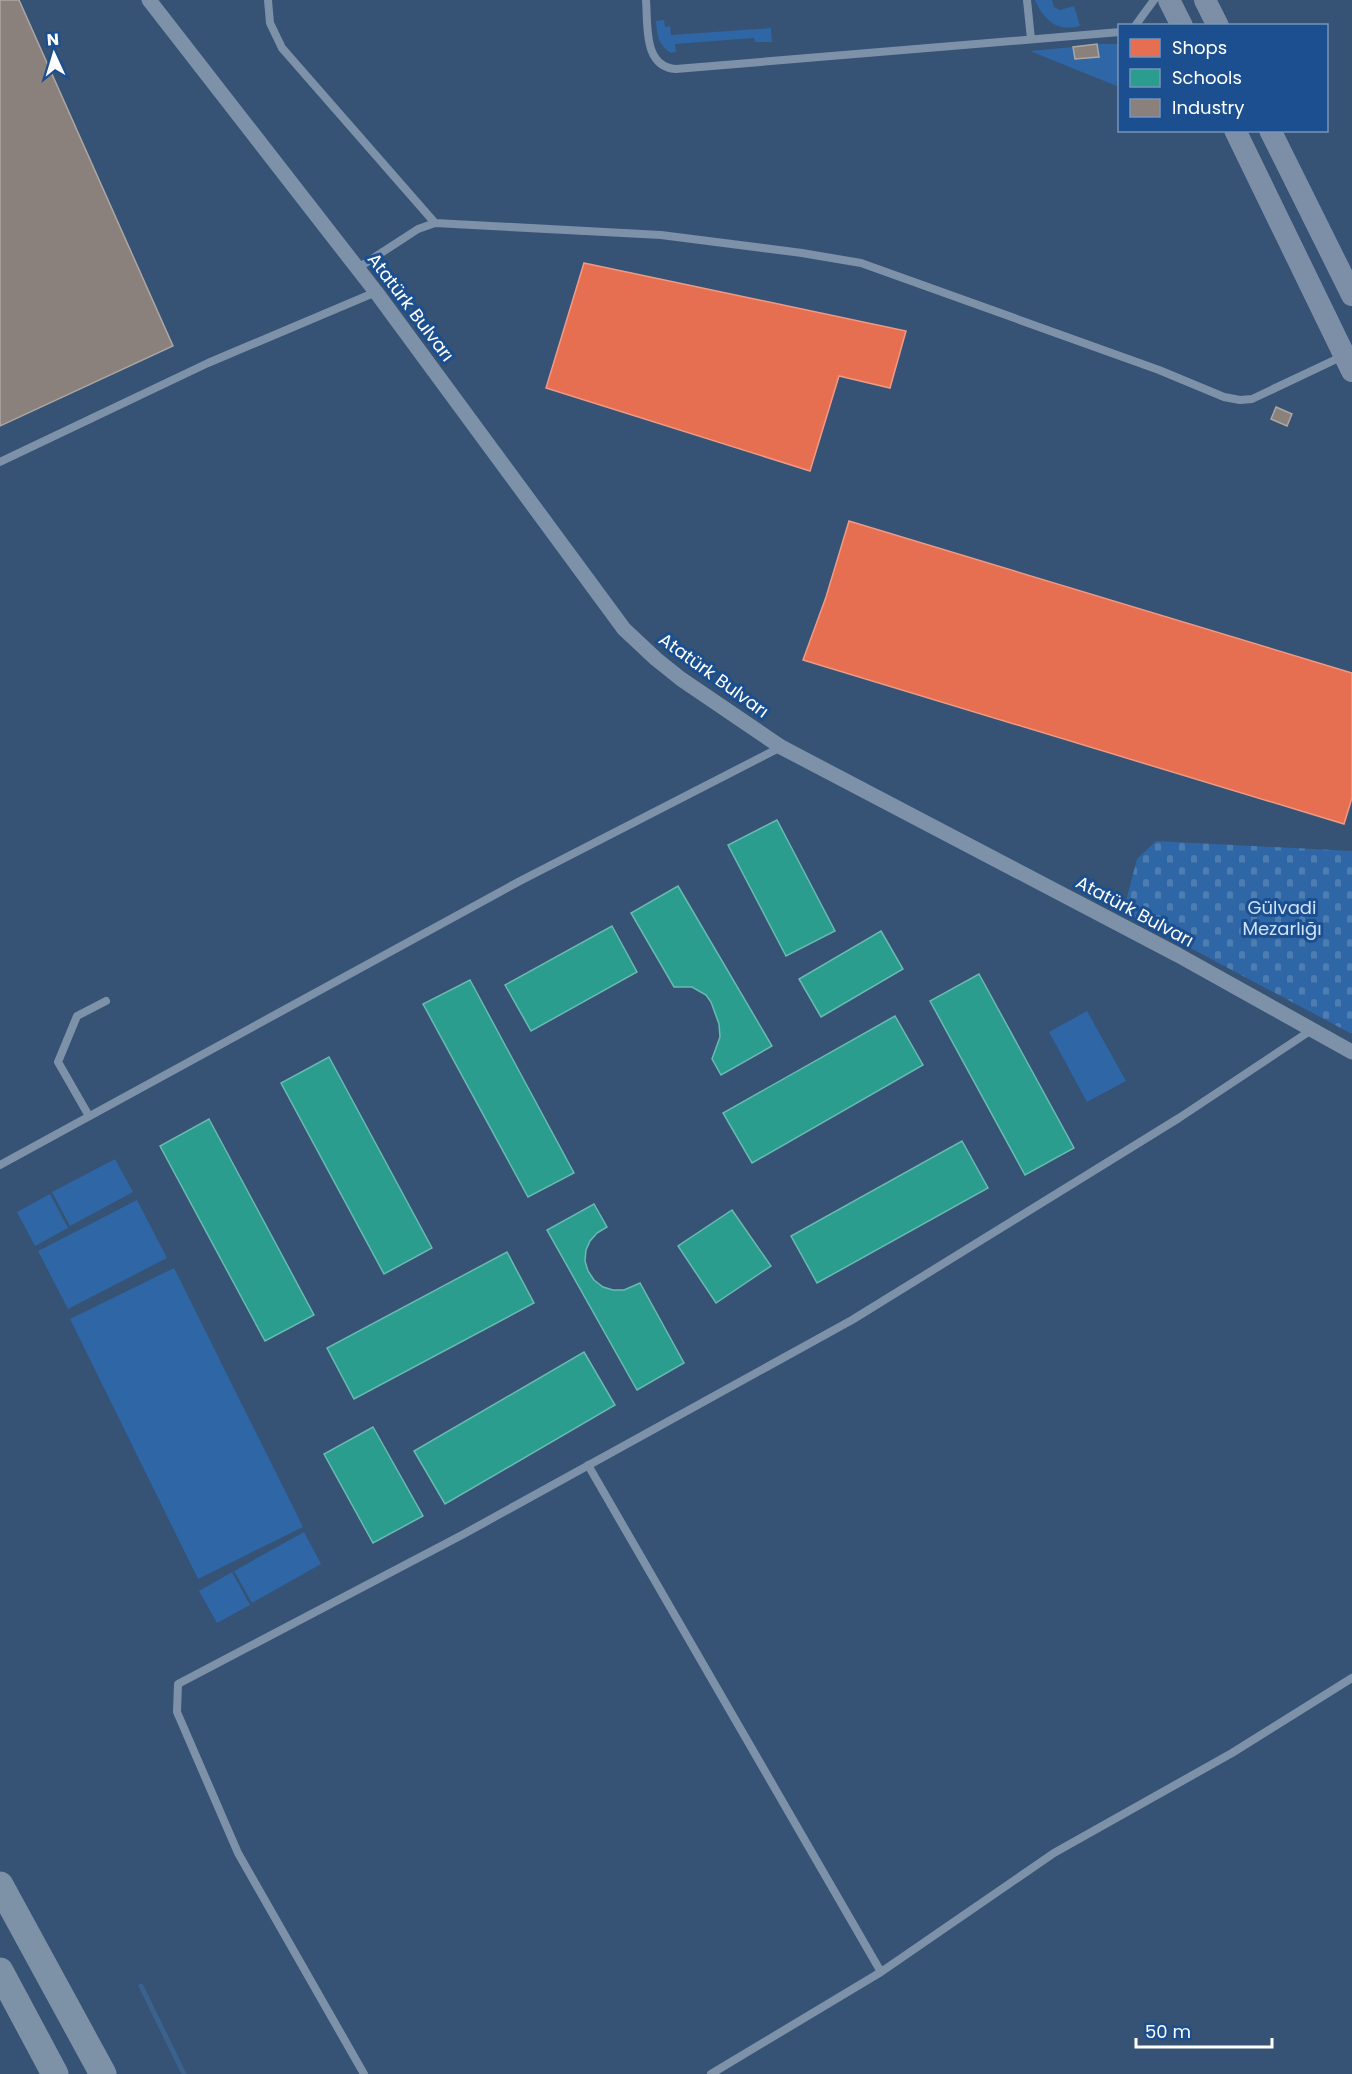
<svg xmlns="http://www.w3.org/2000/svg" width="1352" height="2074" font-family="Poppins,sans-serif">
<style>
.green{fill:#2f66a5}
.cemetery{fill:url(#cemetery-stones)}
.shops{fill:#e76f51;stroke:#ee9a85;stroke-width:1.5}
.schools{fill:#2a9d8f;stroke:#6abab1;stroke-width:1.5}
.industry{fill:#8a817c;stroke:#ada7a3;stroke-width:1.5}
.lines{fill:none;stroke-linecap:round;stroke-linejoin:round}
.stream{stroke:#3b618d;stroke-width:5}
.service{stroke:#7d92a8;stroke-width:8}
.minor{stroke:#7d92a8;stroke-width:15}
.primary{stroke:#7d8ea7;stroke-width:22}
.motorway{stroke:#7e92a7;stroke-width:27}
.labels{text-anchor:middle;dominant-baseline:central;stroke-width:6;stroke-linejoin:round;paint-order:stroke}
.street-label{font-size:18px;fill:#fff;stroke:#1b4f8f}
.park-label{font-size:18px;fill:#cfe3fa;stroke:#1b4f8f}
</style>
<defs>
<pattern id="cemetery-stones" width="16" height="16" patternUnits="userSpaceOnUse" patternTransform="scale(1.5)"><rect width="16" height="16" fill="#2f66a5"/><path d="M2 7V4a2 2 0 0 1 4 0v3zM10 15v-3a2 2 0 0 1 4 0v3z" fill="#4e7db2"/></pattern>
</defs>
<rect width="100%" height="100%" fill="#365274"/>
<path class="green" d="M1035,0H1052L1054,7L1060,10L1074,6L1080,26C1058,32 1044,21 1035,0Z
M664,20L665,27L670,26L671,35L771,28L772,42H755L754,38L675,44L676,52L671,53C658,45 657,35 656,21Z
M1097,44H1119V87L1030,51L1073,47L1075,59L1098,57Z
M1087,1011L1126,1081L1087,1102L1049,1032Z
M115,1159L133,1192L70,1226L52,1192Z
M50,1194L68,1228L35,1246L17,1212Z
M137,1200L167,1258L68,1309L38,1251Z
M174,1268L303,1527L198,1579L70,1319Z
M304,1532L321,1564L252,1603L234,1571Z
M232,1572L250,1605L217,1623L199,1591Z"/>
<path class="cemetery" d="M1156,841L1352,851V1034L1123,912L1137,859Z"/>
<path class="shops" d="M584,263L906,331L890,388L839,376L810,471L546,388Z
M849,521L1352,673V798L1344,824L803,660L826,597Z"/>
<path class="schools" d="M777,820L835,931L786,956L728,845Z
M678,886L772,1046L721,1075L712,1059L720,1037L719,1024L711,1002L706,995L692,987H674L631,913Z
M612,926L637,972L531,1031L505,985Z
M881,931L903,969L821,1017L799,979Z
M979,974L1074,1148L1025,1175L930,1001Z
M470,980L574,1173L528,1197L423,1004Z
M895,1016L923,1065L752,1163L723,1113Z
M329,1057L432,1248L384,1274L281,1083Z
M209,1119L314,1315L265,1341L160,1146Z
M962,1141L988,1188L817,1283L791,1236Z
M594,1204L607,1227L597,1233L590,1241L586,1250L585,1261L588,1271L594,1280L603,1287L613,1290H624L640,1283L684,1363L637,1390L547,1230Z
M732,1210L771,1266L716,1303L678,1246Z
M507,1252L534,1303L354,1399L327,1348Z
M584,1352L615,1405L445,1504L414,1451Z
M373,1427L423,1516L373,1543L324,1454Z"/>
<path class="industry" d="M0,0H19L173,346L0,426Z
M1097,44L1099,57L1075,59L1073,47Z
M1276,407L1292,414L1287,426L1271,419Z"/>
<g class="lines">
<path class="stream" d="M141,1986L184,2074"/>
<path class="service" d="M268,0L270,23L282,48L435,223
M646,0C648,25 643,67 676,69L1120,32
M1027,0L1031,39
M1135,26L1154,0
M358,268L418,229L435,223L661,235L802,253L861,263L1159,370L1224,397L1240,400L1252,399L1343,356
M0,462L208,363L376,292
M89,1116L58,1062L77,1016L106,1001
M0,1165L520,881L781,747
M588,1465L881,1972
M364,2074L238,1853L177,1712L178,1684L462,1535L852,1320L1179,1118L1313,1029
M711,2074L881,1972L1054,1853L1232,1753L1352,1678"/>
<path class="minor" d="M149,0L376,292L624,629L656,659L681,679L781,747L1178,955L1352,1052"/>
<path class="primary" d="M1169,0L1182,26
M1205,0L1218,26
M1235,130L1352,371
M1270,130L1352,295"/>
<path class="motorway" d="M0,1885L103,2074
M0,1971L55,2074"/>
</g>
<g class="labels">
<g class="street-label">
<text transform="translate(411 307) rotate(53)">Atatürk Bulvarı</text>
<text transform="translate(714 675) rotate(36)">Atatürk Bulvarı</text>
<text transform="translate(1135 911) rotate(28)">Atatürk Bulvarı</text>
</g>
<g class="park-label">
<text x="1282" y="907">Gülvadi<tspan x="1282" dy="21">Mezarlığı</tspan></text>
</g>
</g>
<rect x="1118" y="24" width="210" height="108" fill="#1b4f8f" stroke="#7695bc" stroke-width="1.5"/>
<rect x="1130" y="39" width="30" height="18" fill="#e76f51" stroke="#7695bc" stroke-width="1.5"/>
<text x="1172" y="54" font-size="18" fill="#ffffff">Shops</text>
<rect x="1130" y="69" width="30" height="18" fill="#2a9d8f" stroke="#7695bc" stroke-width="1.5"/>
<text x="1172" y="84" font-size="18" fill="#ffffff">Schools</text>
<rect x="1130" y="99" width="30" height="18" fill="#8a817c" stroke="#7695bc" stroke-width="1.5"/>
<text x="1172" y="114" font-size="18" fill="#ffffff">Industry</text>
<g transform="translate(54 54) rotate(356)" stroke="#1b4f8f" stroke-width="4.5" paint-order="stroke">
<path d="M0-4.5L10 22L0 15L-10 22Z" fill="#ffffff"/>
<text y="-9" font-size="16" font-weight="bold" text-anchor="middle" fill="#ffffff">N</text>
</g>
<path d="M1136 2038v9h136v-9" fill="none" stroke="#ffffff" stroke-width="3"/>
<text x="1145" y="2038" font-size="18" fill="#ffffff" stroke="#1b4f8f" stroke-width="4.5" paint-order="stroke">50 m</text>
</svg>
